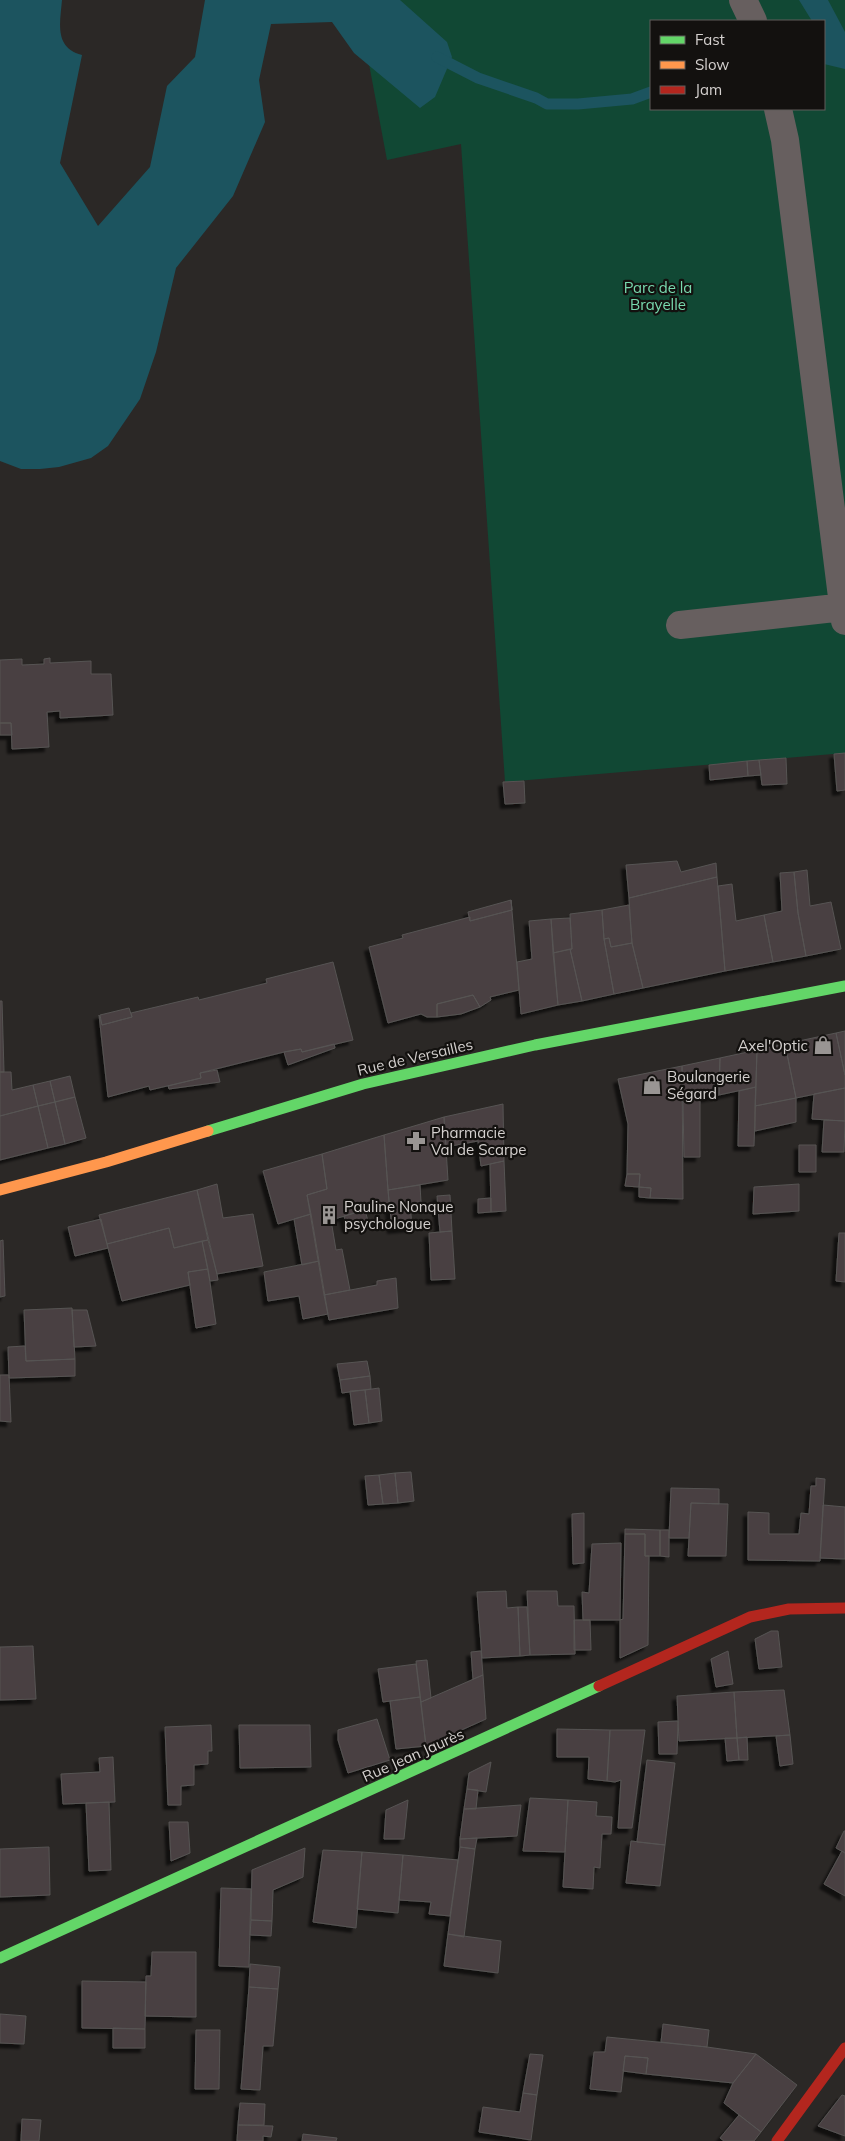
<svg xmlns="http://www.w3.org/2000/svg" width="845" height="2141" font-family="Mulish,sans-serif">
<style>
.green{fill:#114834;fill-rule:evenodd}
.water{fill:#1c545f}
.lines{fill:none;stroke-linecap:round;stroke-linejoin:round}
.stream{stroke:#1c545f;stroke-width:11}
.building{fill:#4a4042;stroke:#565453;filter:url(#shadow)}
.street{stroke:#675f5f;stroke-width:28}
.fast{stroke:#63d668;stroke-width:11}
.slow{stroke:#ff974d;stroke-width:11}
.jam{stroke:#b3261e;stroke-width:11}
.labels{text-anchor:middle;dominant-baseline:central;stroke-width:4.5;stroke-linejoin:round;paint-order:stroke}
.park-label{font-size:15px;fill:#78d9ae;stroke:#13110f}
.poi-label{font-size:15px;fill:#d4d0ce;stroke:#13110f;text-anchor:start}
.street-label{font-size:15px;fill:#d4d0ce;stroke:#13110f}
</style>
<defs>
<filter id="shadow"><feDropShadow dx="-4.5" dy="4.5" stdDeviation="1" flood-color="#0009"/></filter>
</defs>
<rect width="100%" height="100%" fill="#2b2826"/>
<path class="green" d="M357,0H845V753L505,782L461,144L387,160ZM651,21H824V109H651Z"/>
<path class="water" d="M0,0H62C60,23 54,48 82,55L60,163L98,226L150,167L167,86L195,57L205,0H400L447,42L452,57L435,97L420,108L354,53L332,22L271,24L259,80L265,122L233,196L176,268L156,352L140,399L108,446L91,458L59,467L40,469H21L0,461Z
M799,0H828L845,32V69L824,64V21H812Z"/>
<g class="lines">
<path class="stream" d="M437,57L478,78L536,98L547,104H578L632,99L651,92"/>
</g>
<path class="building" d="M50,658V663L91,661V674H111L113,715L60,718V711L47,712L49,747L12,749L11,723H0V660L22,659V665L44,664V659Z
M0,723H11L12,735H0Z
M845,753V790L837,791L834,754Z
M786,758L787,784L762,785L759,760Z
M759,760L761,775L748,776L747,761Z
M747,761L748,776L710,780L709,765Z
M524,781L525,803L505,804L503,782Z
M677,861L681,872L716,863L717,877L629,898L626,865Z
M807,870L810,906L831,902L841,949L806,956L798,913L794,872Z
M794,872L798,913L806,956L773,962L764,915L782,911L780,873Z
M717,877L725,971L643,988L632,943L629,898Z
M732,884L736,921L764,915L773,962L725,971L718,886Z
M511,900L519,990L490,997L491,1000L480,1007L473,995L437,1004V1017H427L421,1014L388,1023L369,947L403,938L402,935L470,917V921L512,910Z
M511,900L512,910L470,921L468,912Z
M629,905L632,943L611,947L609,938L604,939L602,910Z
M602,910L604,939L614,994L582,1001L570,949H572L570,914Z
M570,918L572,949L553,953L551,919Z
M551,919L558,1005L521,1014L517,962L532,959L529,921Z
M609,938L611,947L632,943L643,988L614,994L604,939Z
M570,949L582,1001L558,1005L553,953Z
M333,962L353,1040L302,1052L301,1049L284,1052L200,1073L201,1078L150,1090L149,1086L108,1097L99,1015L102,1025L132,1017L131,1013L198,997L199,1000L267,983L266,979Z
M473,995L480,1007L461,1014L437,1017V1004Z
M0,1001H2L4,1072H0Z
M129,1008L132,1017L102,1025L100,1015Z
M845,1031V1075L836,1033Z
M836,1033L845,1075V1088L796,1098L785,1044Z
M334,1044L335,1048L332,1049L288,1065L284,1052L301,1049L302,1052Z
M785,1044L796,1098L755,1106L757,1050Z
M757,1050L756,1087L719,1095L720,1058Z
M720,1058L719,1095L683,1102L682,1066Z
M682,1066L683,1199L650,1198L651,1188L639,1187L640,1174H627L628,1124L618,1079Z
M217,1070L220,1082L169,1089L168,1086L201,1078L200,1073Z
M0,1072H11L12,1090L33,1085L38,1106L0,1116Z
M70,1076L75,1097L55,1102L50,1081Z
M50,1081L55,1102L38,1106L33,1085Z
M756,1087L754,1146H738L739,1091Z
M845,1088V1121L812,1119L814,1094Z
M75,1097L86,1138L65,1144L55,1102Z
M700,1098V1157H684L683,1102Z
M796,1098V1122L755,1131V1106Z
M55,1102L65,1144L48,1148L38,1106Z
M503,1104L504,1161L481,1166L478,1141L446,1147L444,1117Z
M38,1106L48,1148L0,1160V1116Z
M444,1117L448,1180L388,1190L384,1135Z
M824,1120L845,1121L844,1152H822Z
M384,1135L389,1203L331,1220L336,1250L342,1249L350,1290L324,1295L307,1195L327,1189L322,1154Z
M799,1145H816V1172H799Z
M322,1154L327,1189L307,1195L311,1214L278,1224L263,1171Z
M504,1161L506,1211L491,1212L490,1164Z
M627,1174H640L639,1187L625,1186Z
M217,1184L223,1218L253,1214L263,1266L217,1274L197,1190Z
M799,1184V1211L753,1214L754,1187Z
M420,1185L421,1202L410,1203L412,1227L392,1229L388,1190Z
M639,1187L651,1188L650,1198L639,1197Z
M197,1190L208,1240L174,1248L169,1228L107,1244L99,1215Z
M450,1195L452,1231L440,1232L437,1196Z
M491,1198V1212L478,1213V1199Z
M365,1210L368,1221L347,1228L344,1216Z
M311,1214L319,1261L302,1265L294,1219Z
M101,1219L108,1248L75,1256L68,1227Z
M169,1228L174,1248L202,1241L208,1269L188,1272L190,1285L122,1301L107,1244Z
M452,1231L455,1279L431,1280L429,1233Z
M839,1233H845V1282L836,1281Z
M3,1240L5,1296L0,1297V1241Z
M208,1240L217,1274L218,1280L210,1281L202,1241Z
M319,1261L328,1314L303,1319L299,1296L268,1301L264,1272Z
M208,1269L216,1324L196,1328L188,1272Z
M396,1278L398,1308L329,1320L324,1295L377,1285V1281Z
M72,1308L75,1359L26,1361L24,1310Z
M72,1310H87L96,1346L74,1347Z
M25,1346L26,1361L75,1359V1376L9,1378L8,1347Z
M367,1361L370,1376L340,1380L337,1364Z
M0,1375H9L11,1422L0,1421Z
M370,1376L371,1389L342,1393L340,1380Z
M379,1388L382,1421L369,1423L365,1390Z
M365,1390L369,1423L354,1425L350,1391Z
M411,1472L414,1501L398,1503L395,1473Z
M395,1473L398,1503L383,1504L379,1475Z
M379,1475L383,1504L368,1505L365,1476Z
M816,1478L825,1479L820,1561L748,1560V1512L769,1513V1534H799L801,1513L809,1514L811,1486H816Z
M671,1488L719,1489V1504L691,1503L689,1538H669Z
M691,1503L728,1504L726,1556H688Z
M823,1505L845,1507V1559L820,1558Z
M584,1513V1563L573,1564L572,1514Z
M625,1529L660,1530V1556H645V1534H625Z
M660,1530H669V1557L660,1556Z
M625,1534H645V1556H649L648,1645L620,1658V1620L623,1619Z
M621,1543L620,1620H583L582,1592L589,1593L592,1544Z
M506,1591L507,1608L518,1607L520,1656L482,1658L477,1592Z
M527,1591H557L558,1606H574L575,1654L530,1655Z
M518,1607H527L530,1655L520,1656Z
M574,1620H590L591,1650H574Z
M771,1631H778L782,1667L759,1669L755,1639Z
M33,1646L36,1699L0,1700V1647Z
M481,1651L483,1675L473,1679L471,1652Z
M728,1651L733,1684L716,1687L711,1659Z
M427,1660L431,1698L421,1702L416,1661Z
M416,1664L420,1697L383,1702L378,1669Z
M483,1675L486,1719L426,1746L421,1702Z
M784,1690L790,1735L737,1738L734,1692Z
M734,1692L737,1738L679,1741L677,1696Z
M420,1697L426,1746L396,1749L390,1701Z
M377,1719L390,1760L348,1773L338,1740V1730Z
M678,1721L677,1754H659L658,1722Z
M211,1725L212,1751H208V1764L194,1765V1785L181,1786V1805H168L165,1727Z
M239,1725H310L311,1767L240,1768Z
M557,1729L610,1730L607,1781L588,1779L589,1757H557Z
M610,1730H645L632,1828H618L621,1780L615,1782L607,1781Z
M790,1735L793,1764L780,1766L776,1736Z
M747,1737L748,1760H739L737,1738Z
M725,1738H737L739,1760L727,1761Z
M113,1757L115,1802L63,1804L61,1774L100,1772L99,1758Z
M647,1760L675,1763L665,1845L637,1842Z
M491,1762L486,1792L467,1789L469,1773Z
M467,1789L478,1790L476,1809H464Z
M530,1798L568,1800L565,1852L523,1851Z
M408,1800L404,1839H384L386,1810Z
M568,1800L597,1802L596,1816L612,1817L611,1834H602L600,1868L594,1867L593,1889L563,1887Z
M109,1802L111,1870L89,1871L86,1803Z
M521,1805L517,1836L460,1839L464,1809Z
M169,1822H188L190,1853L171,1861Z
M844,1831H845V1853L836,1848Z
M477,1838L475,1849L460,1847V1839Z
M631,1841L665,1845L660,1886L626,1883Z
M49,1847L50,1895L0,1897V1849Z
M460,1847L475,1849L464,1937L448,1934Z
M305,1848L303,1877L273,1890L272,1921L251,1920L252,1870Z
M323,1850L362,1852L356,1928L313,1922Z
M842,1851L845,1853V1896L824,1884Z
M362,1852L403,1855L398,1913L357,1909Z
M403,1855L458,1860L450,1916L429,1914L431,1902L399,1900Z
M221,1888L251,1889L249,1967L219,1966Z
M251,1920L272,1921L271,1936L250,1935Z
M448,1934L501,1941L498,1973L444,1966Z
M152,1952H196V2017L145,2016L146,1976H151Z
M250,1964L280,1967L278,1989L249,1987Z
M82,1981L146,1982L145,2029L82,2028Z
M249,1987L278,1989L273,2046H263L260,2090L241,2089Z
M0,2014L26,2016L24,2044L0,2043Z
M663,2024L709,2030L707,2047L661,2042Z
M113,2028L145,2029V2048H113Z
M196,2030H220L219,2089H195Z
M607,2037L707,2047L756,2054L733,2083L646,2074L648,2058L625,2056L621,2092L590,2089L594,2052H605Z
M530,2054L543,2055L537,2095L523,2093Z
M756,2054L797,2085L761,2132L724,2103L733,2083Z
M625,2056L648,2058L646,2074L623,2071Z
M523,2093L537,2095L531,2140L479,2132L483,2107L520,2112Z
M842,2095L845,2096V2136L818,2126Z
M240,2103L265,2104L264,2125H238Z
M739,2115L761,2132L754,2141H724L720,2138Z
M22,2119L41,2120L39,2141H21Z
M238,2125L273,2126L271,2137L263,2136V2141H237Z
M303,2134L337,2138L336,2141H302Z"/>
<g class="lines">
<path class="street" d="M743,0L753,21
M778,109L785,140L845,621
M680,625L845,607"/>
<path class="fast" d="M208,1131L363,1084L535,1045L845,986
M0,1958L599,1686"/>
<path class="slow" d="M0,1190L106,1162L208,1131"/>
<path class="jam" d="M599,1686L750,1617L789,1609L845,1608
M777,2141L845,2048"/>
</g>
<defs>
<g id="shop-bare" transform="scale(1.5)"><path d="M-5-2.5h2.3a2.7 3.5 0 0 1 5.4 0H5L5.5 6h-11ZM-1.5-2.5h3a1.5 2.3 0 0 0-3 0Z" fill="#999593" stroke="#13110f" stroke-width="2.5" paint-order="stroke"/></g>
<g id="pharmacy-bare" transform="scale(1.5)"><path d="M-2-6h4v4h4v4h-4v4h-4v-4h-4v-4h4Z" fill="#999593" stroke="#13110f" stroke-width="2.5" paint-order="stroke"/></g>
<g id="building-bare" transform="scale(1.5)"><path d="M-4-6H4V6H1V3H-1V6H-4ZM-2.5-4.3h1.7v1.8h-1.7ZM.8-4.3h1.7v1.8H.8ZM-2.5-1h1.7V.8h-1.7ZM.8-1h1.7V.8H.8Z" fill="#999593" stroke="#13110f" stroke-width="2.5" paint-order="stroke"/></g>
</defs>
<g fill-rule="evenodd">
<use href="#shop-bare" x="823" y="1045"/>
<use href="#shop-bare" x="652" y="1085"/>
<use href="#pharmacy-bare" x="416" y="1141"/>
<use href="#building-bare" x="329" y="1215"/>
</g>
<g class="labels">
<g class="park-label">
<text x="658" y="287">Parc de la<tspan x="658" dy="17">Brayelle</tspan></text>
</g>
<g class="poi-label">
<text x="808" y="1045" text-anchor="end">Axel'Optic</text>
<text x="667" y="1076">Boulangerie<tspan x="667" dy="17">Ségard</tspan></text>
<text x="431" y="1132">Pharmacie<tspan x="431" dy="17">Val de Scarpe</tspan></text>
<text x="344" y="1206">Pauline Nonque<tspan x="344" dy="17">psychologue</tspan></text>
</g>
<g class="street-label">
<text transform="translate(415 1057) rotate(-13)">Rue de Versailles</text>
<text transform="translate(413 1755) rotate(-24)">Rue Jean Jaurès</text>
</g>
</g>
<rect x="650" y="20" width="175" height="90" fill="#13110f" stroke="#605d5b"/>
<rect x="660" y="36" width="25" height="8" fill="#63d668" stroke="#605d5b"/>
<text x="695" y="45" font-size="15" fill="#d4d0ce">Fast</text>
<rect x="660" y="61" width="25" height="8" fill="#ff974d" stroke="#605d5b"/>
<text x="695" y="70" font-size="15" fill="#d4d0ce">Slow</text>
<rect x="660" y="86" width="25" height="8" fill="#b3261e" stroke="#605d5b"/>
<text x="695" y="95" font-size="15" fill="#d4d0ce">Jam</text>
</svg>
